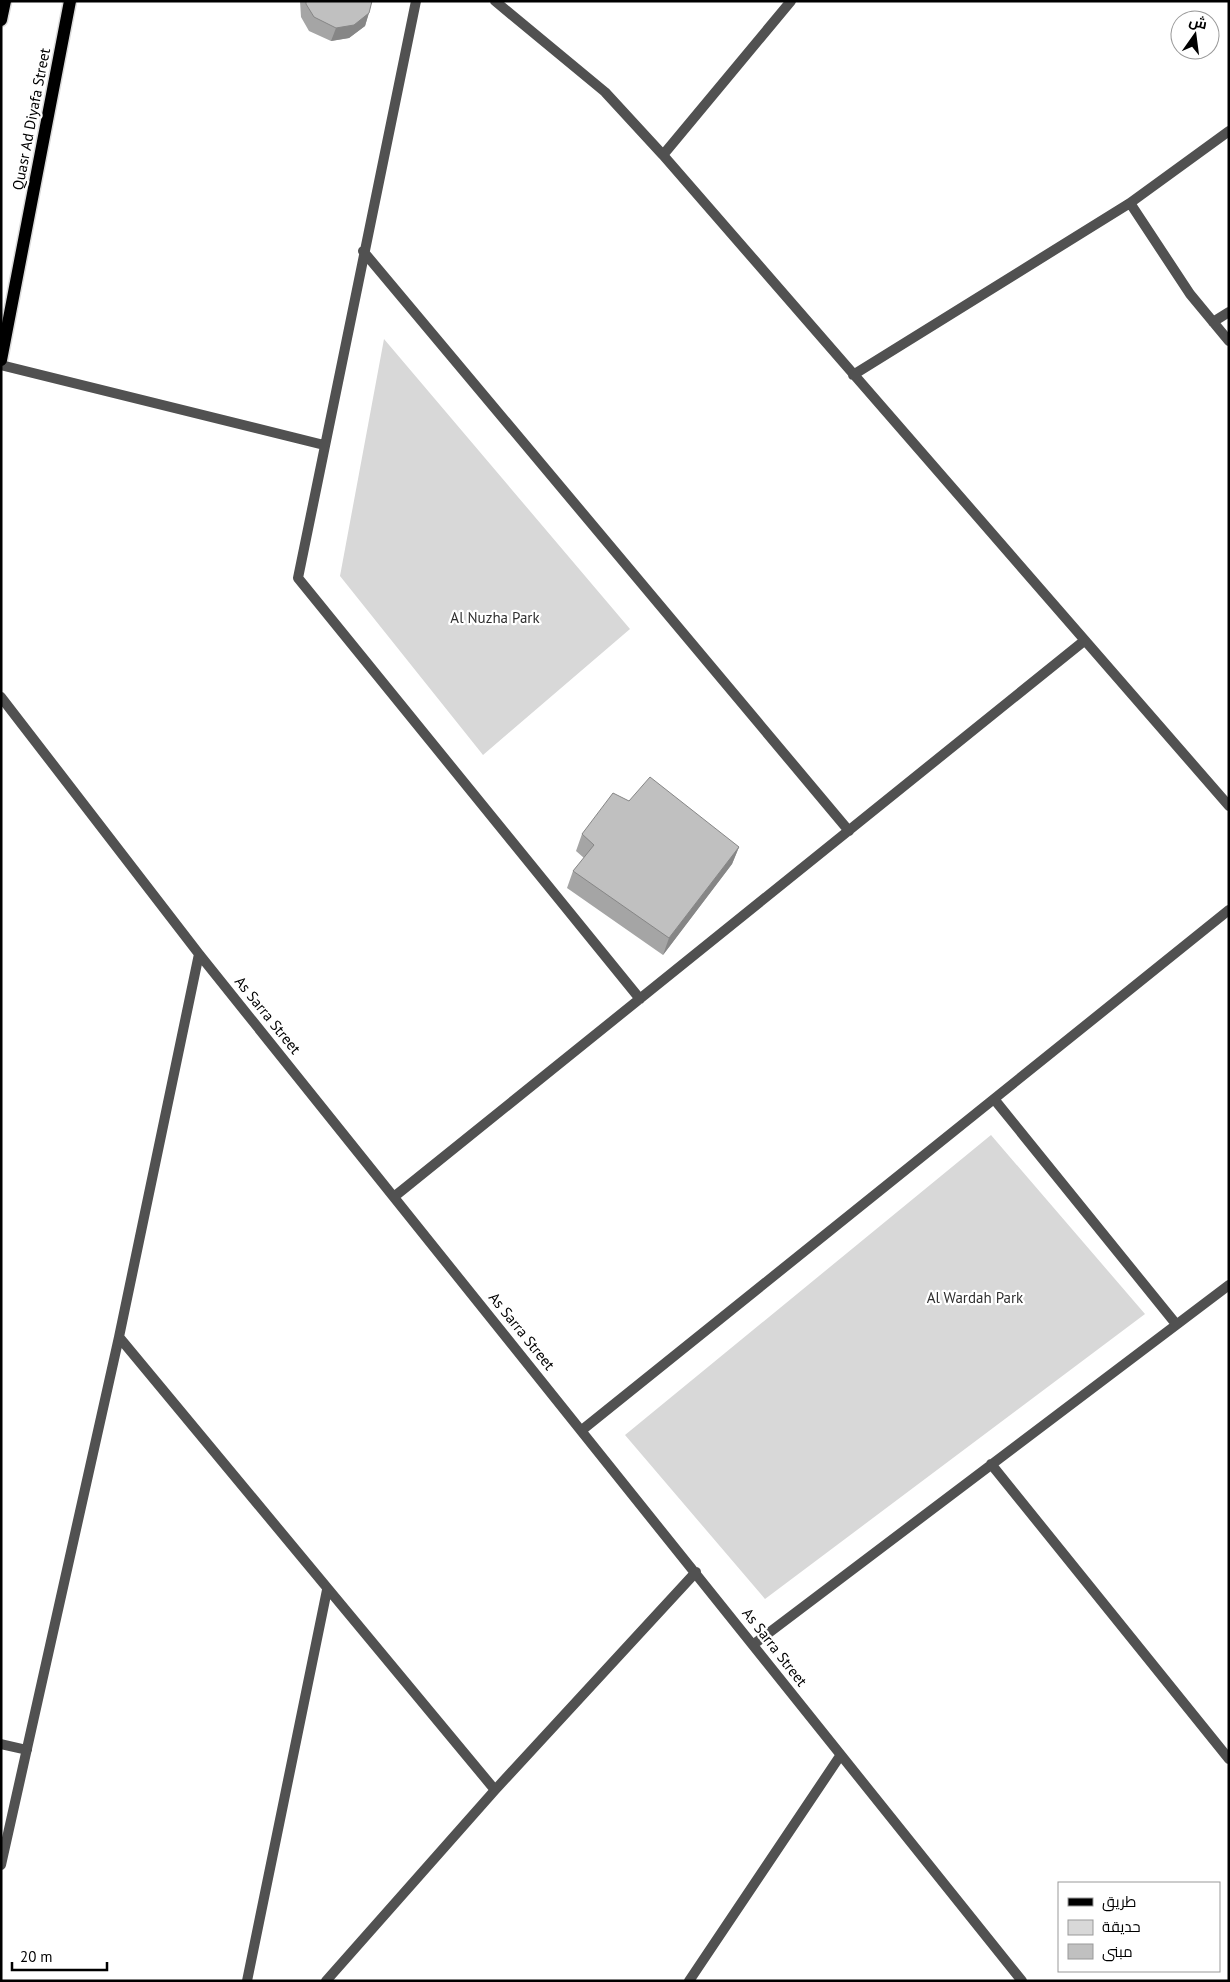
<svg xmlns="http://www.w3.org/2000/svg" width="1230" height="1982" font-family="'PT Sans',Cairo,sans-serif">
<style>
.green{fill:#d8d8d8}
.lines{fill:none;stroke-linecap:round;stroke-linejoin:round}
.primary-casing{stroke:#dbdbdb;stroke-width:15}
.street{stroke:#515151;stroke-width:10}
.primary{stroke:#000;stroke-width:12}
.wall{fill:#a5a5a5}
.shaded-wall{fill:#868686}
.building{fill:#c0c0c0;stroke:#868686}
.labels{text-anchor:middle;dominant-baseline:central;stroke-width:4.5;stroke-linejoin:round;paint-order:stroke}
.street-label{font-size:15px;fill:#000;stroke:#fff}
.park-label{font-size:15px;fill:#2f2f2f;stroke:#fff}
</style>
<rect width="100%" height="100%" fill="#fff"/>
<path class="green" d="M384,339L630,629L483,755L340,576Z
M991,1135L1145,1314L765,1599L625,1435Z"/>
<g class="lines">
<g class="primary-casing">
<path id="primary" d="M1,20L5,1
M1,360L70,1"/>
</g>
<path class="street" d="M416,1L298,578L640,999
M495,1L605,92L663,155L1229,806
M663,155L791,1
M1130,203L1190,294L1229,341
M363,251L849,831
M1213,322L1229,312
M1,365L324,445
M853,375L1130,203L1229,131
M1,697L199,954L1022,1981
M994,1099L1176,1324
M395,1196L1084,641
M119,1337L495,1790
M582,1430L1229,910
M991,1464L1229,1759
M754,1644L1229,1285
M1,1744L27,1750
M1,1865L119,1337L199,954
M247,1981L327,1590
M326,1981L495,1790L696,1572
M689,1981L840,1756"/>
<use href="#primary" class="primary"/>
</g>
<path class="wall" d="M300,1H372L365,26L349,38L331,41L309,31L301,17Z
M629,801L739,847L732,864L663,955L567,888L573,871L584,858L576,851L582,834Z"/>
<path class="shaded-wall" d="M369,13L365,26L349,38L331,41L336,28Z
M739,847L732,864L663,955L669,938Z"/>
<path class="building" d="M306,1H372L369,13L354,25L336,28L314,17L306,4Z
M650,777L739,847L669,938L573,871L594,845L582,834L613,793L629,801Z"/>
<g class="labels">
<g class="street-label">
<text transform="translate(31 119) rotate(-79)">Quasr Ad Diyafa Street</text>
<text transform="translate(268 1015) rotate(51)">As Sarra Street</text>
<text transform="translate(522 1331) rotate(51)">As Sarra Street</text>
<text transform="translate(775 1647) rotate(52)">As Sarra Street</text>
</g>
<g class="park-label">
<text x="495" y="617">Al Nuzha Park</text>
<text x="975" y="1297">Al Wardah Park</text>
</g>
</g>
<rect width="1230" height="1982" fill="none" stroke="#000000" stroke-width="5"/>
<rect x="1058" y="1882" width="162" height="90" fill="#ffffff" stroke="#999999"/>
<rect x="1068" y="1898" width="25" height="8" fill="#000000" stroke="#999999"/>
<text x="1102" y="1907" font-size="15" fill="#000000">طريق</text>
<rect x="1068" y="1920" width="25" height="15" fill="#d8d8d8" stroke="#999999"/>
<text x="1102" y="1932" font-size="15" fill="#000000">حديقة</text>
<rect x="1068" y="1944" width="25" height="15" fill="#c0c0c0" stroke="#999999"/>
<text x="1102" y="1957" font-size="15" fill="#000000">مبنى</text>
<g transform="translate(1195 35) rotate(14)"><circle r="24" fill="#ffffff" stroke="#999999"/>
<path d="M0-4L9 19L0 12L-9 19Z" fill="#000000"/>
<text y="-8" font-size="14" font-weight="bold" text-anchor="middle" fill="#000000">ش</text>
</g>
<path d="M12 1962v8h95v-8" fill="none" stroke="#000000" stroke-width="2.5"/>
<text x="20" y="1962" font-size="15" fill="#000000" stroke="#ffffff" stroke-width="4" paint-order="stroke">20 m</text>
</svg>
